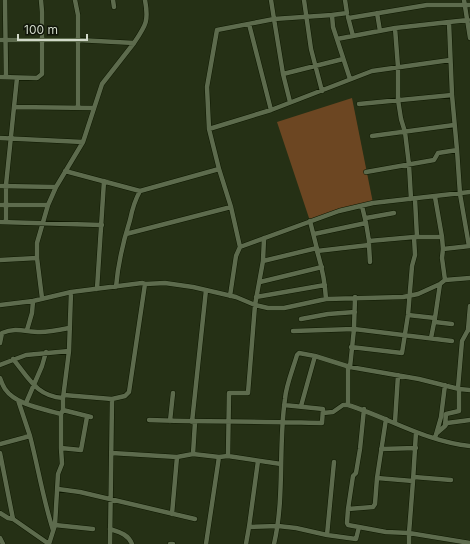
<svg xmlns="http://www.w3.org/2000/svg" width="470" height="544" font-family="Inter,sans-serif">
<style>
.pitch{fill:#6c4622}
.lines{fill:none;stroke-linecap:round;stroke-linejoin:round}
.minor-casing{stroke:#0e1801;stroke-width:5.5}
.minor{stroke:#5d6b4d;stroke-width:4.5}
</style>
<rect width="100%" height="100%" fill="#253015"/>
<path class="pitch" d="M352,98L373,203L310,221L277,122Z"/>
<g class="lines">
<g class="minor-casing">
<path id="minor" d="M5,0L6,77
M75,0L78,15V108
M113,0L114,7
M271,0L274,19L332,15L333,27L350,79
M304,0L311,49L322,91
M464,0L470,38
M377,13L380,31
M332,15L347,13L345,0
M348,17L353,36
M349,18L427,5H470
M449,22L468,20
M249,24L271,110
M337,39L395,28
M0,40H78L134,43C146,25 149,21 145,0
M0,77L37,78L42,74V12L41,0
M290,102L283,74L343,59
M359,104L452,95
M14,107L17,78
M209,129L271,110L372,71L450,60
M372,136L454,125
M0,138L83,142
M457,150L460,194L469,246
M219,169L209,129L207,87L217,30L274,19L283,74
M65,171L140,191L219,169L231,207L240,247
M366,172L434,160L438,153L457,150L452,95L449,22L395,28L398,67V100L401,119L405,132L409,165L411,199
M0,186L56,187
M435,197L442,237L443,249L470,246
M415,199L417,237
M0,205H48
M366,218L394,213
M310,221L317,249
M0,222L102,225
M6,222V185L14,107L93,108
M366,223L369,241
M126,234L231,207
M314,234L366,223L362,206
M369,245L370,262
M443,249L442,258L445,280
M0,260L37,258
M263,261L317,248
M260,282L322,267
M116,287C118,264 123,242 130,220C132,210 135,200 140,191
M97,289L104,181
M230,296L236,256L240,247L339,211L373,203L470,192
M256,297L325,285
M355,297L354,329L452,341
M42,298L37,258V243L48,205L56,187L83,142L102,84L134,43
M326,299C325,282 322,267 317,251L369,245V241L414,237
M0,305L33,301L71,292L142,283L145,284L165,283L193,287L236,297L255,305L268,308H284L326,299L403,297L418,294L440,284L445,280L470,278
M408,315L435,318L440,284
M301,319L328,314L355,312
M435,322L452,324
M27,330L32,313L33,301
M468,330L470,306
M293,331L354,329L350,367
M431,338L435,318
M0,343L2,333C16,327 26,332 40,332C49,332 59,330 69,328
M351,347L402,353L408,315L412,266L415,255L414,237H442
M13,359C29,378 36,396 63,398
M0,365L26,355L69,351
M348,366V405
M0,378C1,381 3,386 5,389C16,405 44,409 61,414
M458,388L462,341L468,330H470
M64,395L112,399L110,544
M112,399L125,396L129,392L145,284
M18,400L30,436
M26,403L42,366L46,352
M301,406L315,356
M63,410L91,417
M323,413L333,412L343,405H348C389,418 427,442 470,446
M149,420C207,422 264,421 322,423L323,409L284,405
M170,421L173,393
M192,422L206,290
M395,422L398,375
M445,426L446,414L459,411V389
M437,433L445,426L447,423L470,420
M435,438L441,417L445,385
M0,444L30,436C38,467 43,499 53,530
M61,448L81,450L87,417
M381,449L416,448
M0,453L13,519
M112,453L177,457L193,454L219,457L228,456L281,464
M193,454L195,422
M228,456L229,393H248L255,305L263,261L264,238
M414,477L451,480
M413,481L416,432
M58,489L80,492L195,519
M348,509L353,476L356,473L360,449L364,409
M0,513L8,518L13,519L49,544
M172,514L177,457
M55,525L93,529
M249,527L278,526L296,528L327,535L334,462
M359,527L348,525L347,523L348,509L373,507L375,504L377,478
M110,529C119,532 128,534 132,544
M327,535L356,539L359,527L386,532L409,533L413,481L377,478L386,419
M0,538L3,544
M49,544L55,525L58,474L62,464L61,448V414L63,410V398L69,351L71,292
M170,544H173
M206,544L219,457
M246,544L249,527L258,461
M274,544C285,497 278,447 285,399C286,385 293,369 297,355L299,353L315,356L350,367L419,379L459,389L470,390
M409,544V533L470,543"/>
</g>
<use href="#minor" class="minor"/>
</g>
<path d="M18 34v6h69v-6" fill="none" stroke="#d1d9c9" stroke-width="2"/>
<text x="24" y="34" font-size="12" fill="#d1d9c9" stroke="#11160a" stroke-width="3" paint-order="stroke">100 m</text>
</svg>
